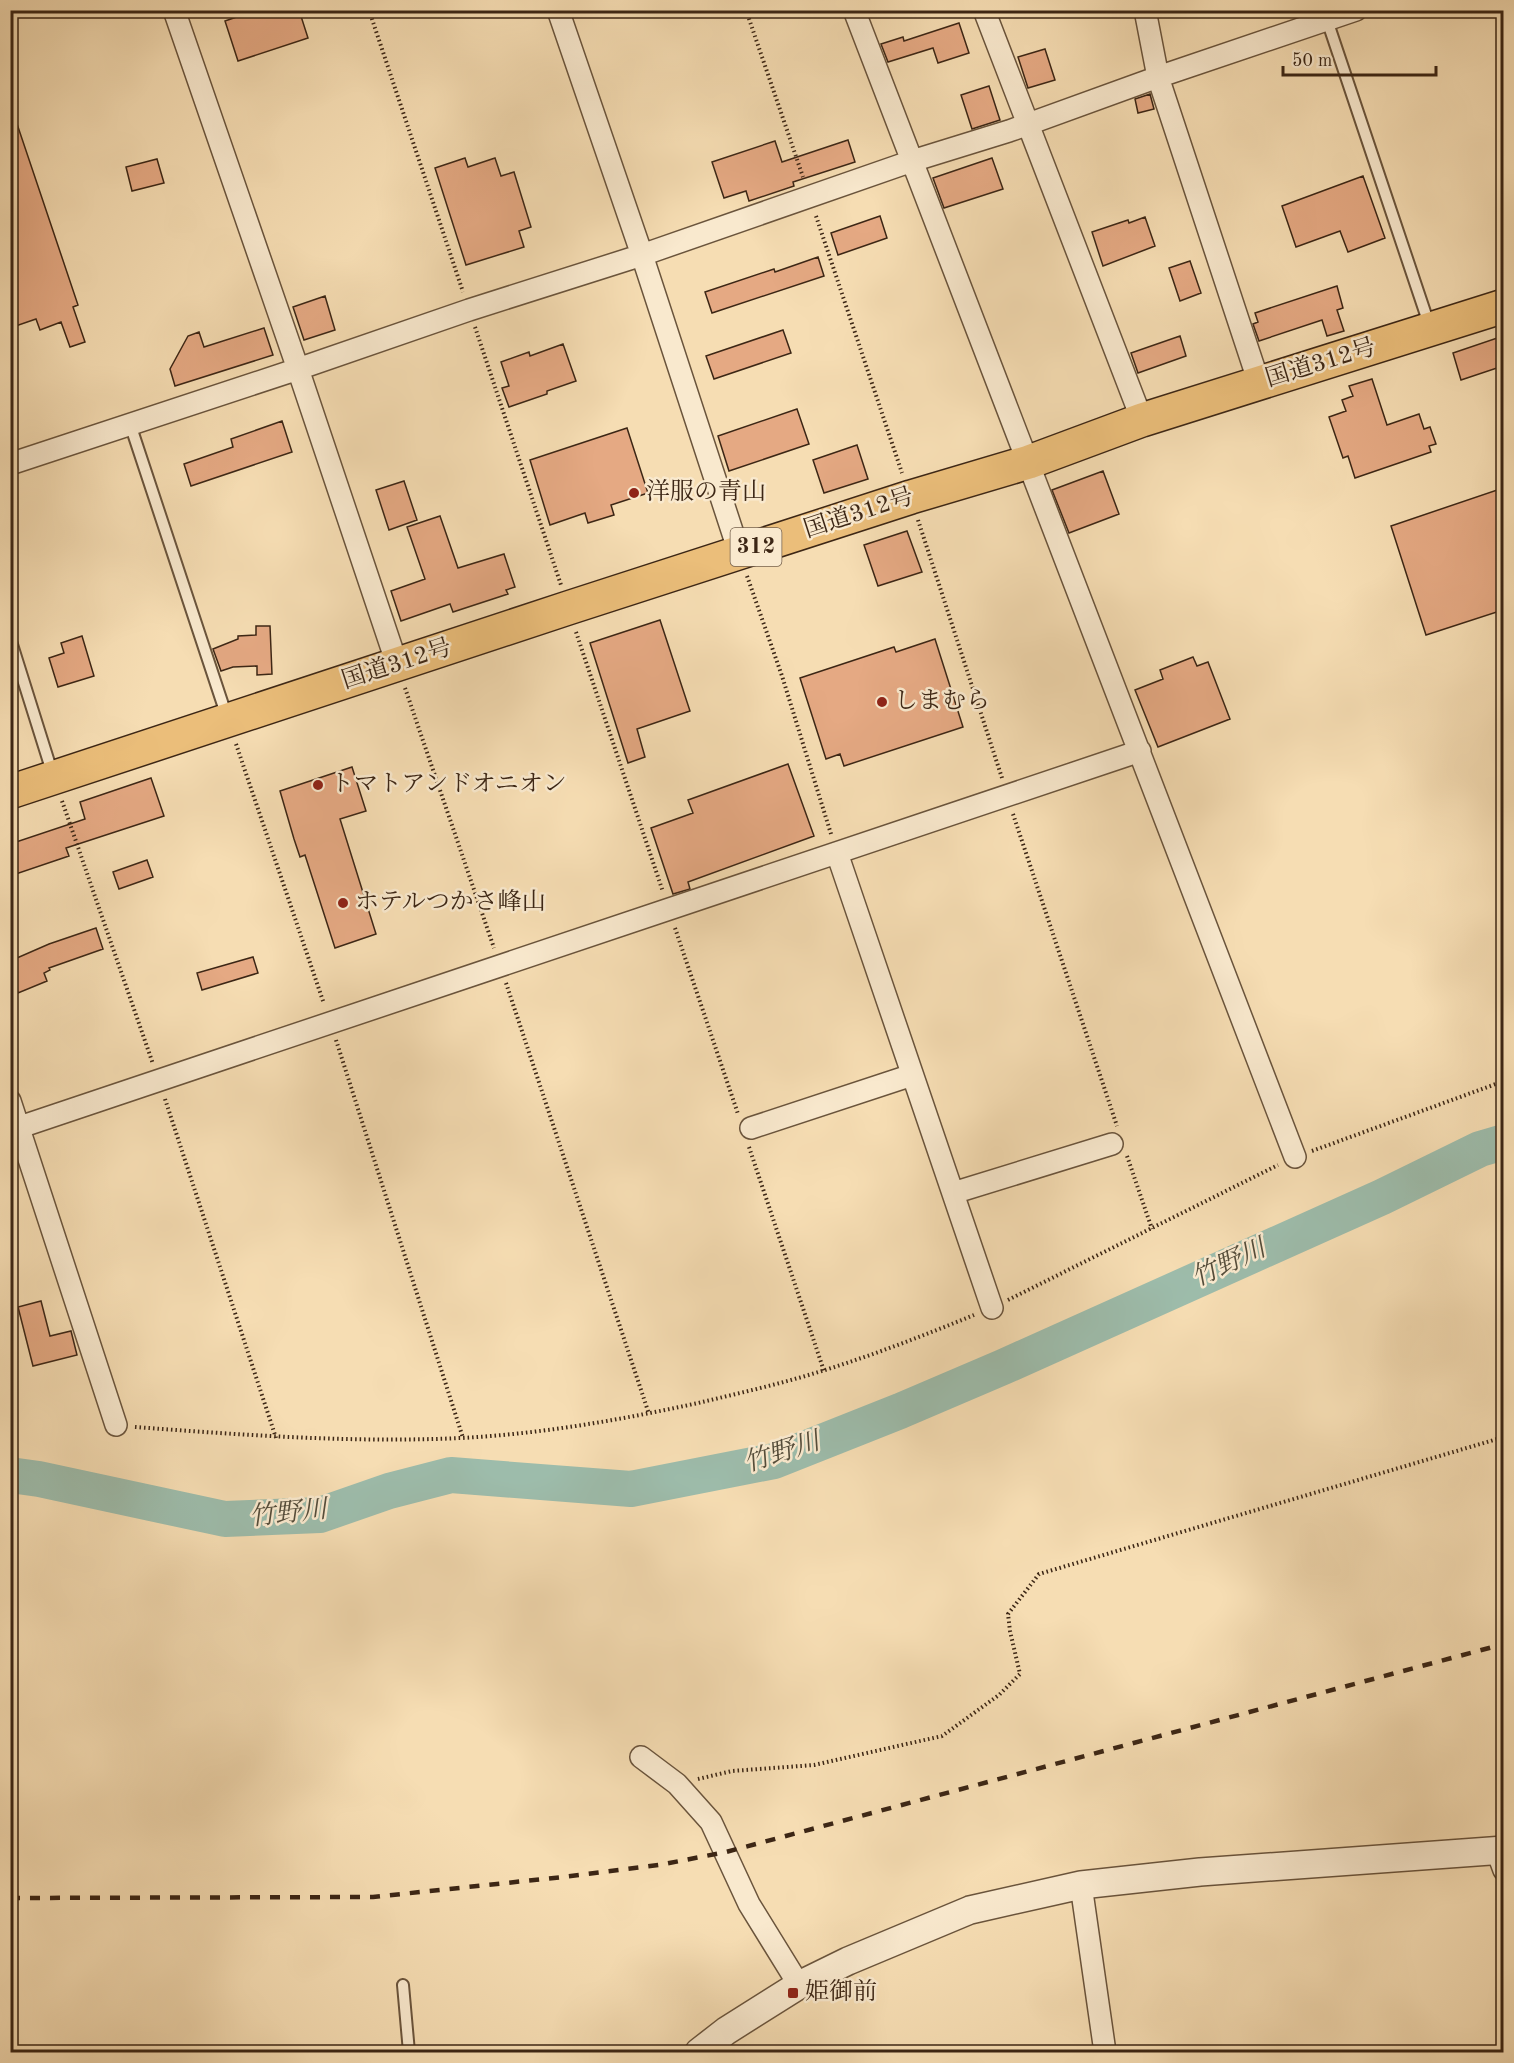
<svg xmlns="http://www.w3.org/2000/svg" width="1514" height="2063" font-family="'Old Standard TT','Noto Serif JP',serif">
<style>
.lines{fill:none;stroke-linecap:round;stroke-linejoin:round}
.river{stroke:#9dbcab;stroke-width:36}
.building{fill:#e5a983;stroke:#3c2615;stroke-width:1.5}
.service-casing{stroke:#6a543c;stroke-width:14}
.minor-casing{stroke:#6a543c;stroke-width:24}
.tertiary-casing{stroke:#6a543c;stroke-width:30}
.trunk-casing{stroke:#3c2615;stroke-width:36}
.path{stroke:#3c2615;stroke-width:4;stroke-dasharray:1.5 3;stroke-linecap:butt}
.service{stroke:#f9e9ce;stroke-width:10}
.minor{stroke:#f9e9ce;stroke-width:21}
.tertiary{stroke:#f9e9ce;stroke-width:27}
.trunk{stroke:#ebbe7a;stroke-width:33}
.rail{stroke:#3c2615;stroke-width:4.5;stroke-dasharray:10 10;stroke-linecap:butt}
.poi-dot{fill:#8f2418;stroke:#f9e9ce;stroke-width:2}
.labels{text-anchor:middle;dominant-baseline:central;stroke-width:5;stroke-linejoin:round;paint-order:stroke}
.shield{fill:#f9e9ce;stroke:#75604c;stroke-width:1.5}
.shield-label{font-size:22px;font-weight:bold;fill:#3c2615}
.street-label{font-size:24px;fill:#3c2615;stroke:#f9e9ce}
.poi-label{font-size:24px;fill:#3c2615;stroke:#f9e9ce;text-anchor:start}
.water-label{font-size:26px;font-style:italic;fill:#544c3a;stroke:#f9e9ce}
</style>
<rect width="100%" height="100%" fill="#f6ddb3"/>
<filter id="stains"><feTurbulence type="fractalNoise" baseFrequency=".00333" numOctaves="4"/><feColorMatrix values="0 0 0 0 .2 0 0 0 0 .09 0 0 0 0 .02 0 0 0 .5 -.17"/></filter>
<radialGradient id="worn" r=".72"><stop offset=".6" stop-color="#630" stop-opacity="0"/><stop offset="1" stop-color="#630" stop-opacity=".3"/></radialGradient>
<g class="lines">
<path class="river" d="M10,1475L39,1479L225,1519L320,1515L389,1491L451,1475L631,1489L774,1461L900,1411L1003,1367L1382,1197L1480,1149L1504,1142"/>
</g>
<path class="building" d="M272,10H299L308,38L238,61L225,21L254,11L256,16Z
M959,23L969,53L938,63L933,48L888,62L881,44L903,37L904,41Z
M1045,49L1055,80L1028,88L1018,57Z
M989,86L1000,120L972,129L961,95Z
M1150,94L1154,109L1138,113L1135,99Z
M13,112L78,305L73,307L85,342L70,347L61,322L40,330L36,319L10,328V113Z
M848,140L855,162L793,182L794,186L749,201L746,191L724,198L712,162L775,141L782,162Z
M465,158L468,167L495,158L501,176L514,172L531,227L519,231L524,247L466,265L435,168Z
M992,158L1003,189L944,208L933,178Z
M157,159L164,183L132,191L126,167Z
M1363,176L1385,238L1348,252L1340,231L1296,247L1282,206Z
M880,216L887,238L838,255L831,233Z
M1145,217L1155,246L1103,266L1092,232L1128,220L1129,223Z
M818,257L824,276L712,313L705,292L774,269L775,272Z
M1190,261L1201,293L1180,301L1169,268Z
M1337,286L1343,308L1337,310L1344,331L1327,336L1322,320L1259,341L1253,324L1258,322L1255,313Z
M325,296L335,330L304,340L293,307Z
M264,328L273,355L175,386L170,369L188,336L199,332L204,347Z
M783,330L791,353L714,379L706,356Z
M1180,336L1186,356L1138,373L1131,353Z
M1503,336V366L1461,380L1453,353Z
M563,344L576,381L547,391V394L509,407L502,388L509,386L501,362L529,352L530,356Z
M1372,379L1387,425L1419,414L1424,429L1430,427L1436,444L1429,446L1431,452L1355,478L1348,456L1343,458L1329,417L1346,411L1342,400L1353,396L1349,386Z
M797,409L809,444L729,471L718,436Z
M282,421L292,452L191,486L184,464L233,447L231,439Z
M627,428L648,493L611,505L614,515L588,523L585,513L550,525L530,460Z
M857,445L868,479L824,493L813,460Z
M1103,471L1119,514L1069,533L1052,490Z
M404,481L417,520L389,530L376,490Z
M1503,488V610L1426,635L1391,526Z
M440,516L458,568L504,554L515,587L506,590L508,594L453,612L450,604L401,621L391,591L425,579L407,527Z
M907,531L922,572L878,586L864,545Z
M660,620L690,711L637,729L645,757L628,763L590,643Z
M256,626H270L272,674L257,675V666L233,667L221,671L213,649L238,639V636L256,635Z
M82,636L94,676L58,687L49,658L64,653L61,643Z
M935,639L963,727L844,766L840,754L826,759L800,678L894,647L896,652Z
M1193,657L1197,666L1208,662L1230,719L1158,747L1135,690L1163,679L1160,670Z
M788,764L814,836L688,882L690,889L673,894L651,828L693,813L688,800Z
M352,767L366,811L340,819L376,934L335,948L305,855L300,857L294,839L280,791Z
M151,778L164,816L66,848L69,856L10,876V844L85,819L80,802Z
M147,860L153,877L119,889L113,872Z
M96,928L103,949L49,968L50,970L44,973L47,981L18,993L17,989L10,991V961L49,944Z
M253,957L258,973L202,990L197,973Z
M41,1301L50,1336L71,1331L77,1355L33,1366L18,1307Z"/>
<g class="lines">
<g class="service-casing">
<path id="service" d="M1327,20L1430,327
M130,424L227,717
M10,638L53,775
M403,1985L409,2052"/>
</g>
<g class="minor-casing">
<path id="minor" d="M174,10L298,369L397,664
M558,10L642,255L739,552
M854,10L1295,1157
M984,10L1142,420
M1145,10L1158,77L1259,383
M10,464L298,369L469,310L642,255L912,161L1009,131L1158,77L1356,10
M837,853L992,1308
M10,1101L116,1425
M20,1127L1140,751
M751,1128L912,1075
M953,1193L1112,1144
M641,1757L677,1784L711,1822L749,1904L799,1985
M1497,1851L1504,1870
M1081,1885L1105,2052"/>
</g>
<g class="tertiary-casing">
<path id="tertiary" d="M699,2052L726,2031L799,1985L848,1961L970,1910L1081,1885L1200,1872L1504,1850"/>
</g>
<g class="trunk-casing">
<path id="trunk" d="M10,792L568,608L911,497L1029,462L1142,420L1504,306"/>
</g>
<path class="path" d="M369,10L463,292
M746,10L803,177
M816,216L902,473
M475,327L561,585
M918,520L1002,778
M747,576L782,676L831,834
M576,632L663,892
M405,688L494,948
M236,744L324,1004
M62,801L153,1064
M1013,814L1117,1126
M675,928L738,1114
M506,983L649,1414
M336,1040L463,1438
M165,1099L276,1438
M749,1147L824,1371
M1312,1151L1504,1081
M1127,1156L1152,1229
M1008,1300L1278,1165
M135,1427C244,1435 352,1443 461,1438C540,1434 620,1420 698,1403C740,1393 784,1383 825,1370C876,1354 925,1335 974,1315
M698,1779L732,1771L814,1765L942,1736L999,1695L1020,1674L1010,1631L1008,1614L1039,1574L1504,1437"/>
<use href="#service" class="service"/>
<use href="#minor" class="minor"/>
<use href="#tertiary" class="tertiary"/>
<use href="#trunk" class="trunk"/>
<path class="rail" d="M10,1898L373,1897L563,1877L659,1865L726,1852L1504,1644"/>
</g>
<g class="poi-dot">
<circle cx="634" cy="493" r="6"/>
<circle cx="882" cy="702" r="6"/>
<circle cx="318" cy="785" r="6"/>
<circle cx="343" cy="903" r="6"/>
<rect x="787" y="1987" width="12" height="12" rx="3"/>
</g>
<g class="labels">
<rect class="shield" x="730.5" y="528" width="51" height="38" rx="4.5"/>
<g class="shield-label">
<text x="756" y="547">312</text>
</g>
<g class="street-label">
<text transform="translate(1321 364) rotate(-17)">国道312号</text>
<text transform="translate(859 514) rotate(-18)">国道312号</text>
<text transform="translate(397 665) rotate(-18)">国道312号</text>
</g>
<g class="poi-label">
<text x="646" y="493">洋服の青山</text>
<text x="894" y="702">しまむら</text>
<text x="330" y="785">トマトアンドオニオン</text>
<text x="355" y="903">ホテルつかさ峰山</text>
<text x="805" y="1993">姫御前</text>
</g>
<g class="water-label">
<text transform="translate(1229 1264) rotate(-25)">竹野川</text>
<text transform="translate(782 1453) rotate(-18)">竹野川</text>
<text transform="translate(288 1514) rotate(-6)">竹野川</text>
</g>
</g>
<rect width="1514" height="2063" fill="none" stroke="#f6ddb3" stroke-width="36"/>
<rect x="12" y="12" width="1490" height="2039" fill="none" stroke="#3c2615" stroke-width="3"/>
<rect x="18" y="18" width="1478" height="2027" fill="none" stroke="#3c2615" stroke-width="1.5"/>
<path d="M1283 66v9h153v-9" fill="none" stroke="#3c2615" stroke-width="3"/>
<text x="1292" y="66" font-size="18" fill="#3c2615" stroke="#f9e9ce" stroke-width="4.5" paint-order="stroke">50 m</text>
<rect width="100%" height="100%" filter="url(#stains)"/>
<rect width="100%" height="100%" fill="url(#worn)"/>
</svg>
